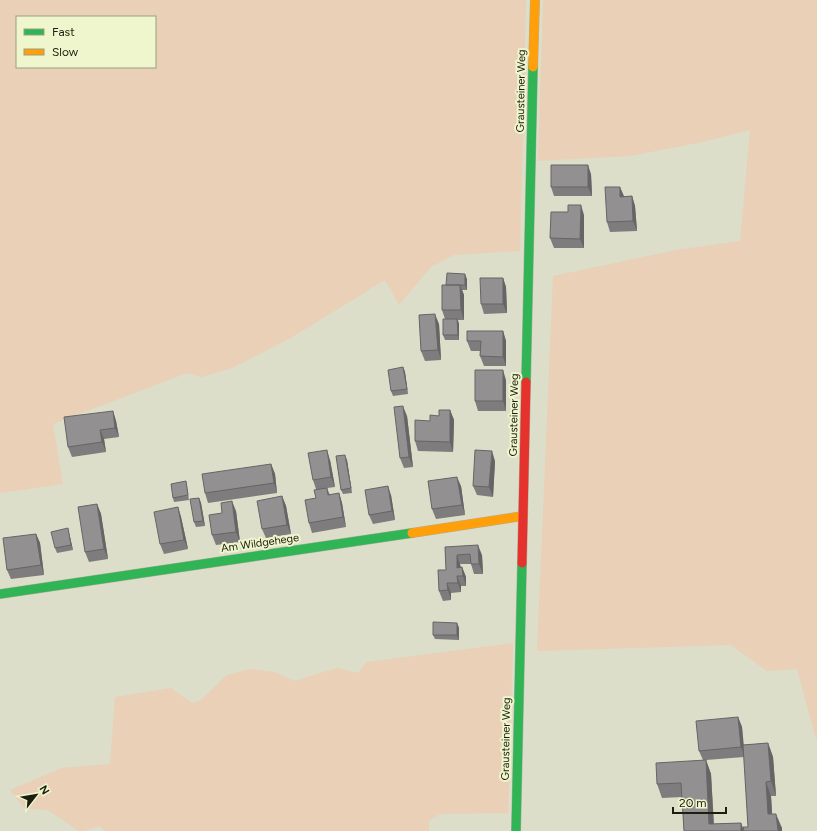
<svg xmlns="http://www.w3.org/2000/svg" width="817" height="831" font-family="Figtree,sans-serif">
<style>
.green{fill:#e9d0b7;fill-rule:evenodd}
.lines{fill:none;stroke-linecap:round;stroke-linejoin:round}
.fast-casing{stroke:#aeaf9f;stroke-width:10}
.slow-casing{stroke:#aeaf9f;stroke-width:10}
.jam-casing{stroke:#aeaf9f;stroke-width:10}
.fast{stroke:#30b455;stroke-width:9}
.slow{stroke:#ff9f0a;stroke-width:9}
.jam{stroke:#e5322d;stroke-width:9}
.wall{fill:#7e7c7d}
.shaded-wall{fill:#666566}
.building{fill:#929091;stroke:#666566}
.labels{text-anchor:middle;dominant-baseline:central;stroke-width:4;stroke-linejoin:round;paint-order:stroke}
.street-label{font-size:11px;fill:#1c1e0f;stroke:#eff5cc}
</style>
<rect width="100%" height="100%" fill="#dcdec9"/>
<path class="green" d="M0,0H526L520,251L454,255L431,267L399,305L385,280L289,339L232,368L202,377L187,373L53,424L63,484L0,493ZM17,17H155V67H17Z
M543,0H817V743L797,669L767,671L731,645L537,651L553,276L676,250L740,241L750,130L703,142L630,156L538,161Z
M513,643L508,813L440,814L429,821V831H105L99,826L84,831H79L48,810L24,808L10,790L62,768L110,764L115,697L171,688L192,703L201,700L227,675L250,669L275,672L294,681L337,668L358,673L366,662Z"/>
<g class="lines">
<g class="fast-casing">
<path id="fast" d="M526,382L533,67
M0,594L412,533
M516,831L522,563"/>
</g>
<g class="slow-casing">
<path id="slow" d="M533,67L535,0
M412,533L523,516"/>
</g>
<g class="jam-casing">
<path id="jam" d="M522,563L526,382"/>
</g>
<use href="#fast" class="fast"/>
<use href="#slow" class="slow"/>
<use href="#jam" class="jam"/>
</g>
<path class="wall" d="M591,174L592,196H554L551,187Z
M632,196L635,206L637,231L610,232L607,222L624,197Z
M584,215V248H554L550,238Z
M503,278L506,287L507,313L484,314L481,304Z
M467,279V290H462L464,295V320H458L459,324V340H445L443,335L445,319L442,310L446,285Z
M439,324L441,360L425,361L421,351Z
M503,331L506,341V366H484L480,356V351H471L467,341Z
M403,367L405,372L408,394L393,396L391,391Z
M506,380V411H478L475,401Z
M450,410L454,420L453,452L418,451L415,441L439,416Z
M113,411L116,421L119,437L104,439L106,452L72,457L68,447Z
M407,416L413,467L404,468L400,458Z
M330,460L335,487L327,488L330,495L339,493L342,503L346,527L312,533L309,523L316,498V489L313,480Z
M347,460L352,493L343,494L341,490Z
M495,461L493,497L477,495L473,486Z
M271,464L275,474L277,493L208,503L205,493Z
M186,481L187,486L189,500L174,502L173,498Z
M461,486L465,515L436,519L432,509Z
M391,495L395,520L373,524L369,515Z
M282,496L286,506L291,534L266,538L262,529Z
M199,498L201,503L205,526L196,527L194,522Z
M97,504L101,514L108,559L89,562L85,552Z
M178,507L181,517L188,549L164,554L160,544Z
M236,511L240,542L216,545L212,535L222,513Z
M68,528L69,533L73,550L57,553L55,548Z
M36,534L40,543L44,575L11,579L7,570Z
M445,547L482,555L483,574H474L471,564H460L461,567H462L466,577V586H461V592L451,593V600L443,601L439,591L446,570Z
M457,623L459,628V640L435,639L433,635Z
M738,717L742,727L743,745L768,743L773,757L776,796H771L772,814L782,828L748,827L744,757L706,760L711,774L714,824L741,823L744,831H684L682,797L662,798L657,784L703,760L699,751Z"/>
<path class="shaded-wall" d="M588,165L591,174L592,196L588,187Z
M620,187L624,196V207L620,197Z
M632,196L635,206L637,231L633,221Z
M581,205L584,215V248L580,239Z
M465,274L467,279V290L465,285Z
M503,278L506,287L507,313L503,304Z
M460,285L464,295V320L461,310Z
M435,314L439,324L441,360L438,350Z
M457,319L459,324V340L458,335Z
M503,331L506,341V366L503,357Z
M403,367L405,372L408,394L407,389Z
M503,370L506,380V411L503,401Z
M403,406L407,416L413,467L409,457Z
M450,410L454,420L453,452L450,442Z
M113,411L116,421L119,437L115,428Z
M100,430L104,439L106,452L102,442Z
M327,450L330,460L335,487L331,477Z
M492,451L495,461L493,497L489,487Z
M345,455L347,460L352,493L351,488Z
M271,464L275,474L277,493L274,483Z
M457,477L461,486L465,515L462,505Z
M388,486L391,495L395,520L392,511Z
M339,493L342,503L346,527L343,517Z
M282,496L286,506L291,534L287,525Z
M199,498L201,503L205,526L203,521Z
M232,501L236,511L240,542L236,532Z
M97,504L101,514L108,559L104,549Z
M178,507L181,517L188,549L184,540Z
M68,528L69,533L73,550L71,545Z
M36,534L40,543L44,575L41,565Z
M478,545L482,555L483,574L479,564Z
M457,555L460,564L461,577L457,568Z
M462,567L466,577V586L463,576Z
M457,576L461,586V592L458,583Z
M447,583L451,593V600L448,590Z
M457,623L459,628V640L457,635Z
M738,717L742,727L745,757L741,747Z
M768,743L773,757L776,796L771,781Z
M706,760L711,774L714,831L709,824Z
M766,782L771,796L773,829L768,814Z
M776,814L782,828V831H778Z
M741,823L744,831H741Z"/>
<path class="building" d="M551,165H588V187H551Z
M605,187H620V197L632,196L633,221L607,222Z
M568,205H581L580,239L550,238L551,212H568Z
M447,273L465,274V285H446Z
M480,278H503V304H481Z
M442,285H460L461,310H442Z
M435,314L438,350L421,351L419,315Z
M443,319H457L458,335H443Z
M467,331H503V357L480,356L481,341H467Z
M403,367L407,389L391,391L388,370Z
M475,370H503V401H475Z
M403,406L409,457L400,458L394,407Z
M439,410H450V442L415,441V420L430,421V415L439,416Z
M113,411L115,428L100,430L102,442L68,447L64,417Z
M327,450L331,477L313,480L308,453Z
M475,450L492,451L489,487L473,486Z
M345,455L351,488L341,490L336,456Z
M271,464L274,483L205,493L202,474Z
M457,477L462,505L432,509L428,481Z
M186,481L188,495L173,498L171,484Z
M388,486L392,511L369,515L365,490Z
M327,488L328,495L339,493L343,517L309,523L305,500L316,498L314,490Z
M282,496L287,525L262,529L257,501Z
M199,498L203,521L194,522L190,499Z
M232,501L236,532L212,535L209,515L222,513L221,503Z
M97,504L104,549L85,552L78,507Z
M178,507L184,540L160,544L154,512Z
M68,528L71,545L55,548L51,532Z
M36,534L41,565L7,570L3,538Z
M478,545L479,564H471L470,554L457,555V568L462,567L463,576H457L458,583H447L448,590L439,591L438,570H446L445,547Z
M433,622L457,623V635H433Z
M738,717L741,747L699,751L696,721Z
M768,743L771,781L766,782L768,814H776L778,831H744L743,827H748L743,745Z
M706,760L709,824L741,823V831H684L681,783L657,784L656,763Z"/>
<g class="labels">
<g class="street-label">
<text transform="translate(521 91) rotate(-89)">Grausteiner Weg</text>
<text transform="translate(514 415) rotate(-89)">Grausteiner Weg</text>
<text transform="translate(260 543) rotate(-8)">Am Wildgehege</text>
<text transform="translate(506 739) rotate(-89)">Grausteiner Weg</text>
</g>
</g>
<rect x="16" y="16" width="140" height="52" fill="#eff5cc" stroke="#9b9f80"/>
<rect x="24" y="29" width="20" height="6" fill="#30b455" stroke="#9b9f80"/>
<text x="52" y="36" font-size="12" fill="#1c1e0f">Fast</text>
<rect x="24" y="49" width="20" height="6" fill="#ff9f0a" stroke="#9b9f80"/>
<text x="52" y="56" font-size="12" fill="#1c1e0f">Slow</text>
<g transform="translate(36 795) rotate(59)" stroke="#eff5cc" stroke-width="3" paint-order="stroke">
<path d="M0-3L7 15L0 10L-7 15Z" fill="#1c1e0f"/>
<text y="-6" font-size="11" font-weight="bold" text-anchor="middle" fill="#1c1e0f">N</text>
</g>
<path d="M673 807v6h53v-6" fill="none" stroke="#1c1e0f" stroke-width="2"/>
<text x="679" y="807" font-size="12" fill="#1c1e0f" stroke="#eff5cc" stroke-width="3" paint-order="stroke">20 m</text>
</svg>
